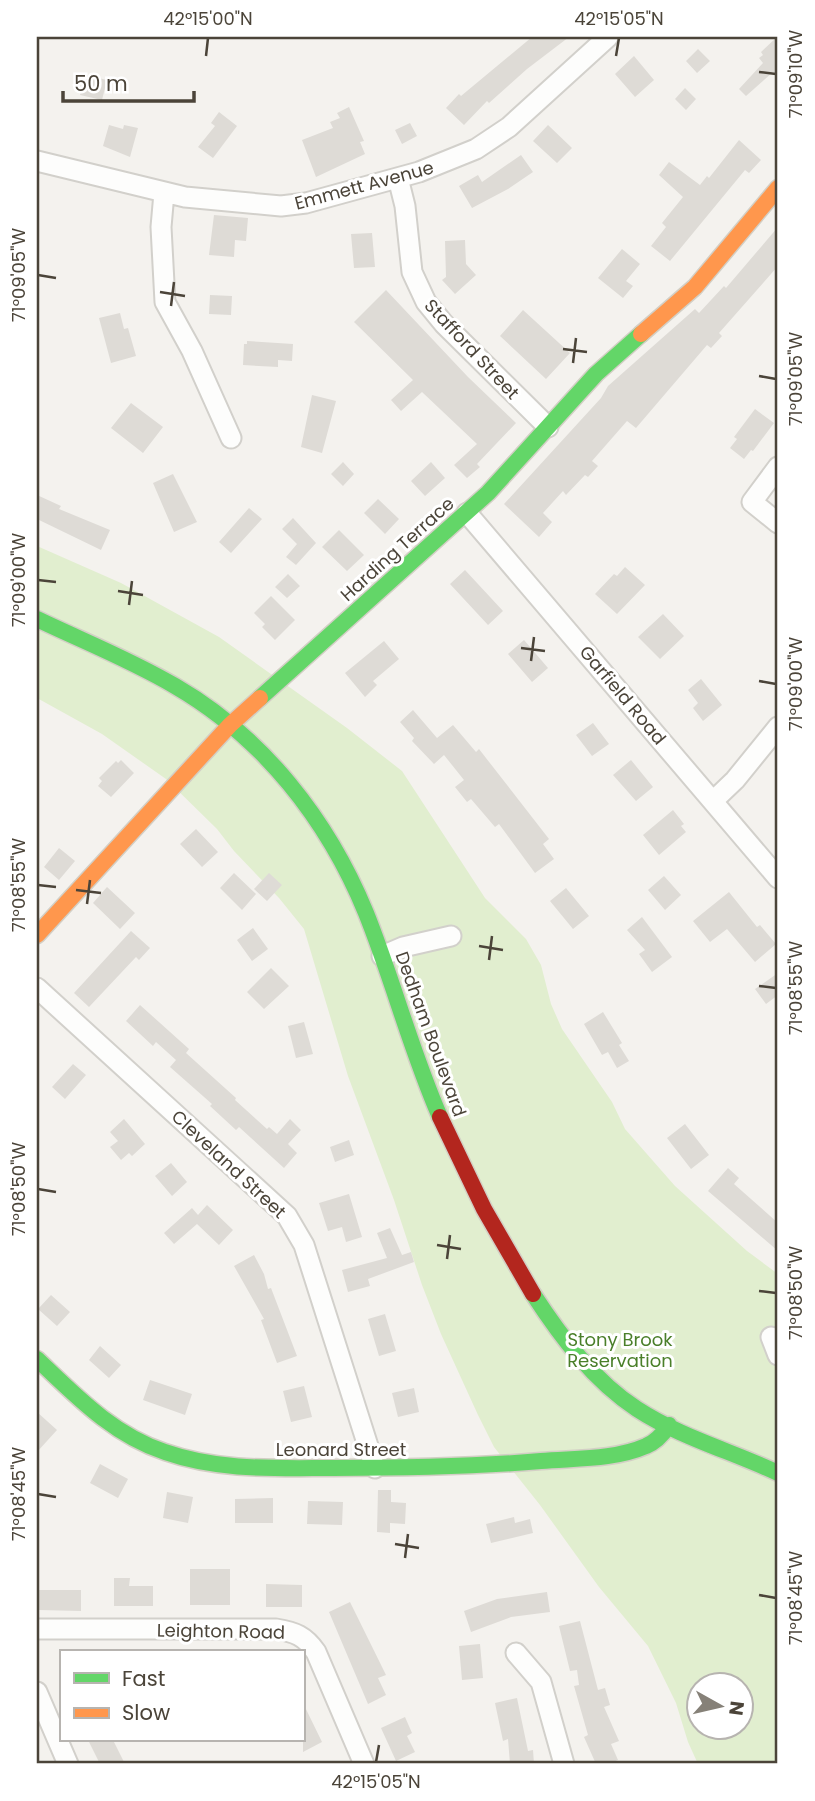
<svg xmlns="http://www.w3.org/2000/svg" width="815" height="1801" font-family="Poppins,sans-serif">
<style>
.green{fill:#e1eecf;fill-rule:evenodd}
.building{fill:#dedbd6}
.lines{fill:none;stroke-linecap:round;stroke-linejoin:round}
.street-casing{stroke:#d2d0cb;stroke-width:23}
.fast-casing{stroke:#d3cfc5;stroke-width:19}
.slow-casing{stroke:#d3cfc5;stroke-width:19}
.jam-casing{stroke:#d3cfc5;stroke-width:19}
.street{stroke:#fdfdfc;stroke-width:19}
.fast{stroke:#63d668;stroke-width:16}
.slow{stroke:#ff974d;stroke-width:16}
.jam{stroke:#b3261e;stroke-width:16}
.ticks{fill:none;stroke:#4b4439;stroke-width:2.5}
.labels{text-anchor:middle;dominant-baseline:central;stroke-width:6;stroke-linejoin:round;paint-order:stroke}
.street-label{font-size:18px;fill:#4b4439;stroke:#fff}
.park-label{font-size:18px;fill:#4a7f2a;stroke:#fff}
.neatline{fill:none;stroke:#4b4439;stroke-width:2.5}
.ticks-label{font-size:18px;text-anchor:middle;fill:#4b4439}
</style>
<rect width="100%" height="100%" fill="#f4f2ee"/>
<path class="green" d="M37,546L121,583L219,637L347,728L402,771L485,898L526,939L541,965L551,1004L562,1029L612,1102L625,1129L675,1186L747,1251L778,1274V1764H698L688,1742L676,1703L648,1646L599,1587L540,1505L494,1447L478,1415L441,1334L422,1285L394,1200L348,1076L304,929L279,898L234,851L217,829L166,779L102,734L37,698ZM700,1686H742V1728H700Z"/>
<path class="building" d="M532,37H569L527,69L489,103L487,101L464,125L446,108L459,94L461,96Z
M777,37L778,77L773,72L746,96L739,89L763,63L759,58L763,55L761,52Z
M698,49L710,61L697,73L686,61Z
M634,56L654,80L635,97L615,74Z
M85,75L107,80L102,100L80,95Z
M685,88L696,99L686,110L675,99Z
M349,107L364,141L360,142L365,154L316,177L302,140L333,128L330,122L340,118L337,113Z
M219,112L237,126L213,158L198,147L215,126L211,123Z
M410,123L417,136L402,144L395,130Z
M109,125L123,129L124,125L138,128L130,157L103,146Z
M548,125L572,148L557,163L533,141Z
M739,140L761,160L749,173L745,170L670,261L651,246L666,227L662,223L683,197L659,175L669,162L700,185L707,176L709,178Z
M521,155L533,172L508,189L472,208L459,186L478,175L482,182Z
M214,215L248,218L246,241L235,240L234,257L209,255Z
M778,227V266L719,333L722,336L711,348L707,345L636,428L627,421L592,461L598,466L588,477L585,475L566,495L563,491L543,513L552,522L539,537L504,504L601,398L608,386L695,309L699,313L724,286L726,288Z
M372,233L375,267L354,268L351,234Z
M465,240L466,264L476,275L455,294L442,280L446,277L445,241Z
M622,249L640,264L626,281L633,286L623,298L598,278Z
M386,290L468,377L516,423L477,464L480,467L467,478L454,465L477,444L422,392L401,411L391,400L413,380L354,322Z
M210,295L232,296L231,315L209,314Z
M523,310L570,353L546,379L500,336Z
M120,313L124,329L128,328L136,356L111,363L99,318Z
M247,341L293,344L292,361L278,360V367L243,365L244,344H247Z
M312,395L336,401L322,453L301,447Z
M131,403L163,427L143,453L111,428Z
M755,409L774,423L753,451L751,450L744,459L730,448L737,439L734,437Z
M343,462L354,474L343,486L331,474Z
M431,462L445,478L425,496L411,481Z
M173,474L197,522L174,532L153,483Z
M37,495L61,506L59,509L110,530L101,550L37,519Z
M378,499L399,519L385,534L364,513Z
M249,508L262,519L231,553L219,542Z
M293,518L316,543L296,565L286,557L297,544L282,529Z
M339,530L364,555L347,571L322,547Z
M625,567L645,585L617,614L595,594L614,574L617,576Z
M465,570L503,611L488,625L450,584Z
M288,574L300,586L287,598L275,587Z
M271,596L295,620L275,640L262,627L265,624L254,613Z
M663,614L684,636L660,659L638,637Z
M524,640L548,668L532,682L508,654Z
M384,641L399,659L373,681L377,685L365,697L345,673Z
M701,679L722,705L703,721L693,708L698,703L688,690Z
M413,710L437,738L453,725L476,752L479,749L549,839L543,844L554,859L535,873L499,824L495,827L471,799L467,802L455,787L464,780L444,755L434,764L412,741L414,738L400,722Z
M593,723L609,744L592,756L576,735Z
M121,760L134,773L111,797L98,786L102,781L99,778L116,761L118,763Z
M631,760L653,787L636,801L613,775Z
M673,810L684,824L681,826L686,832L659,855L643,835Z
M196,829L218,852L202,867L180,844Z
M59,848L75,861L59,880L44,867Z
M234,873L256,894L242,910L220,888Z
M269,873L282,885L267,901L254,889Z
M664,876L681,895L665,910L648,890Z
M107,887L135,913L120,929L93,903Z
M566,888L589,916L573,929L550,901Z
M729,892L757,927L760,925L776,944L755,962L727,929L710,942L693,921Z
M642,917L672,957L652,972L639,954L645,950L627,930Z
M253,928L268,949L252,961L237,940Z
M131,931L150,948L139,960L136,957L89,1007L74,993Z
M271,968L289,986L264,1009L247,992Z
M778,973V995L766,1004L755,989Z
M140,1005L189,1049L186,1053L236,1098L235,1100L267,1129L269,1127L277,1134L290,1119L301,1130L288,1144L297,1153L284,1168L239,1127L236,1130L210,1106L212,1104L170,1067L176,1060L156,1042L153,1046L126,1021Z
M603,1012L622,1043L619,1045L629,1061L617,1068L608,1052L602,1055L584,1024Z
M304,1022L313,1054L296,1058L288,1026Z
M73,1064L86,1075L65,1099L52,1087Z
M124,1119L145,1144L132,1156L129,1153L121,1160L110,1147L118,1141L110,1132Z
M685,1124L709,1155L691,1169L667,1138Z
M349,1140L354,1155L335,1162L330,1147Z
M171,1163L187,1182L172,1196L155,1176Z
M728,1168L739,1178L734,1184L778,1223V1251L708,1191Z
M349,1194L362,1237L346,1242L342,1227L328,1231L319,1203Z
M207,1205L233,1230L219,1245L197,1224L174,1244L164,1233L192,1208L198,1215Z
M390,1228L402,1255L411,1252L414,1262L368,1279L370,1286L348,1292L342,1270L387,1258L377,1233Z
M254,1255L264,1274L268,1289L271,1288L297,1356L277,1363L261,1320L264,1319L234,1266Z
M51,1295L70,1312L57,1326L38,1309Z
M385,1314L396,1351L379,1356L368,1319Z
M100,1346L121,1365L109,1378L89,1360Z
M150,1380L192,1394L185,1415L143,1400Z
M304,1386L312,1417L291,1422L283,1391Z
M414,1388L419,1412L398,1417L392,1393Z
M37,1412L57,1430L37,1452Z
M100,1464L128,1479L118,1498L90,1483Z
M378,1490H391V1502L406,1503L405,1524L390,1523V1533L377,1532Z
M167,1492L193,1497L188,1523L163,1518Z
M273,1498V1523H235V1499Z
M308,1501L343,1502L342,1525L307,1524Z
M514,1517L515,1523L530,1519L533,1533L491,1543L486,1524Z
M190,1569H230V1605H190Z
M114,1578H130L129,1586H153V1606H114Z
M266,1584L302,1585V1607H266Z
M39,1590H81V1611L39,1610Z
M547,1592L550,1612L511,1617L471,1632L464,1611L497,1599Z
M350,1602L386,1675L378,1678L386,1695L368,1704L329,1612Z
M580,1621L598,1690L605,1688L610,1705L604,1707L619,1741L611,1744L618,1760L608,1764H596L584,1737L588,1735L574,1686L579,1685L577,1670L570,1671L559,1626Z
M480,1644L483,1678L462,1680L459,1646Z
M517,1698L528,1751L533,1750L534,1764H510L508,1739L503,1741L495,1703Z
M303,1703L322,1742L303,1752Z
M405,1717L412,1733L407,1736L415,1752L396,1761L381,1728Z
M88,1740H113L125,1764H100Z"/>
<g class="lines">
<g class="street-casing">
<path id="street" d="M37,161L185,197L281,206L306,203L419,172L476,149L509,127L608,37
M398,178L405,206L412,272L426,302L444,324L548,427
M164,193L161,227L165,302L192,351L231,438
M778,467L752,502L778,523
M467,513L778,878
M713,801L735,780L778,727
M382,956L403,947L451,936
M37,988L287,1216L304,1245L375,1468
M771,1337L778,1355
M37,1629H276C295,1632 305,1636 316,1652L364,1764
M516,1653L541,1682L564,1764
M37,1692L68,1764"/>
</g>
<g class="fast-casing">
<path id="fast" d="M37,619C83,641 131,660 175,686C263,737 328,820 366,913C393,980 411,1051 440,1117
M260,698L488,493L596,374L641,334
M533,1294C561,1337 594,1381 637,1409C680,1437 731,1451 778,1473
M37,1359C76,1396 113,1435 165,1452C219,1471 276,1468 333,1468C403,1468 472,1467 541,1461C575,1458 614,1460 646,1446C656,1442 663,1434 669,1425"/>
</g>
<g class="slow-casing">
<path id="slow" d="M641,334L695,287L778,188
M37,935L230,725L260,698"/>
</g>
<g class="jam-casing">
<path id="jam" d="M440,1117L484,1209L533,1294"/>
</g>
<use href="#street" class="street"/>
<use href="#fast" class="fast"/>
<use href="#slow" class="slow"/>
<use href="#jam" class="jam"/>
</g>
<path class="ticks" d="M206,56L208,38M616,56L619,38M759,72L776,74M38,275L56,278M160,292L185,296M171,306L174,282M563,349L587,352M573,363L576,338M759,376L776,379M38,580L56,582M118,591L143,595M129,605L132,581M521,648L545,651M531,661L534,637M759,681L776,684M38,885L56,887M76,890L101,893M87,904L90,880M479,946L503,950M489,960L492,936M759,986L776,988M38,1189L56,1192M437,1245L461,1249M447,1259L450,1235M759,1291L776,1293M38,1494L56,1497M395,1544L419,1548M405,1558L408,1534M759,1595L776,1598M376,1762L379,1745"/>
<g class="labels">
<g class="street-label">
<text transform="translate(364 185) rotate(-15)">Emmett Avenue</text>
<text transform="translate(472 349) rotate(47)">Stafford Street</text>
<text transform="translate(397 549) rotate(-42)">Harding Terrace</text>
<text transform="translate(623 695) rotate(50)">Garfield Road</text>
<text transform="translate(431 1034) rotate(70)">Dedham Boulevard</text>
<text transform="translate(229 1164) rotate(43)">Cleveland Street</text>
<text x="341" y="1449">Leonard Street</text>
<text transform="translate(221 1631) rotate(1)">Leighton Road</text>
</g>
<g class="park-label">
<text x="620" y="1339">Stony Brook<tspan x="620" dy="21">Reservation</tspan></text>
</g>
</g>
<rect width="815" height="1801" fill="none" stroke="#ffffff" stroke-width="77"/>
<rect x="60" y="1650" width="245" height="91" fill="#ffffff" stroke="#b7b4b0" stroke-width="2"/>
<rect x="74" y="1673" width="35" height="10" fill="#63d668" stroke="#b7b4b0" stroke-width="2"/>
<text x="122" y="1686" font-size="21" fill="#4b4439">Fast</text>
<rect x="74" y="1708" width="35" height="10" fill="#ff974d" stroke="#b7b4b0" stroke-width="2"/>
<text x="122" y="1720" font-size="21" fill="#4b4439">Slow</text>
<g transform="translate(720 1706) rotate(98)"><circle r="33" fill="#ffffff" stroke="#b7b4b0" stroke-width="2"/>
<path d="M0-5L12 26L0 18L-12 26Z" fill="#868178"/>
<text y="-10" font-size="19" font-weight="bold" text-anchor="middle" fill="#4b4439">N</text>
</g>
<path d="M63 91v10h131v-10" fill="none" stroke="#4b4439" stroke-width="3.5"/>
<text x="74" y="91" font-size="21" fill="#4b4439" stroke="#ffffff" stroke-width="5" paint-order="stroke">50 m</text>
<rect x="38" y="38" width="738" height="1724" class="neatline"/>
<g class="ticks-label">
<text x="208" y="25">42°15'00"N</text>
<text x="619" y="25">42°15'05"N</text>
<text transform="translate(796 74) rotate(-90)" y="6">71°09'10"W</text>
<text transform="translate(19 275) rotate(-90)" y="6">71°09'05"W</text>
<text transform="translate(796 379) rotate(-90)" y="6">71°09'05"W</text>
<text transform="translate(19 580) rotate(-90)" y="6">71°09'00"W</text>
<text transform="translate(796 684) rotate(-90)" y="6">71°09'00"W</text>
<text transform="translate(19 885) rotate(-90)" y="6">71°08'55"W</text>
<text transform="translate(796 988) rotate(-90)" y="6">71°08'55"W</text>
<text transform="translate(19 1189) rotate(-90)" y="6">71°08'50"W</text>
<text transform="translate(796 1293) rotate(-90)" y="6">71°08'50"W</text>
<text transform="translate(19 1494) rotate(-90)" y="6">71°08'45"W</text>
<text transform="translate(796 1598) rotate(-90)" y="6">71°08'45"W</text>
<text x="376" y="1788">42°15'05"N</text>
</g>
</svg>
